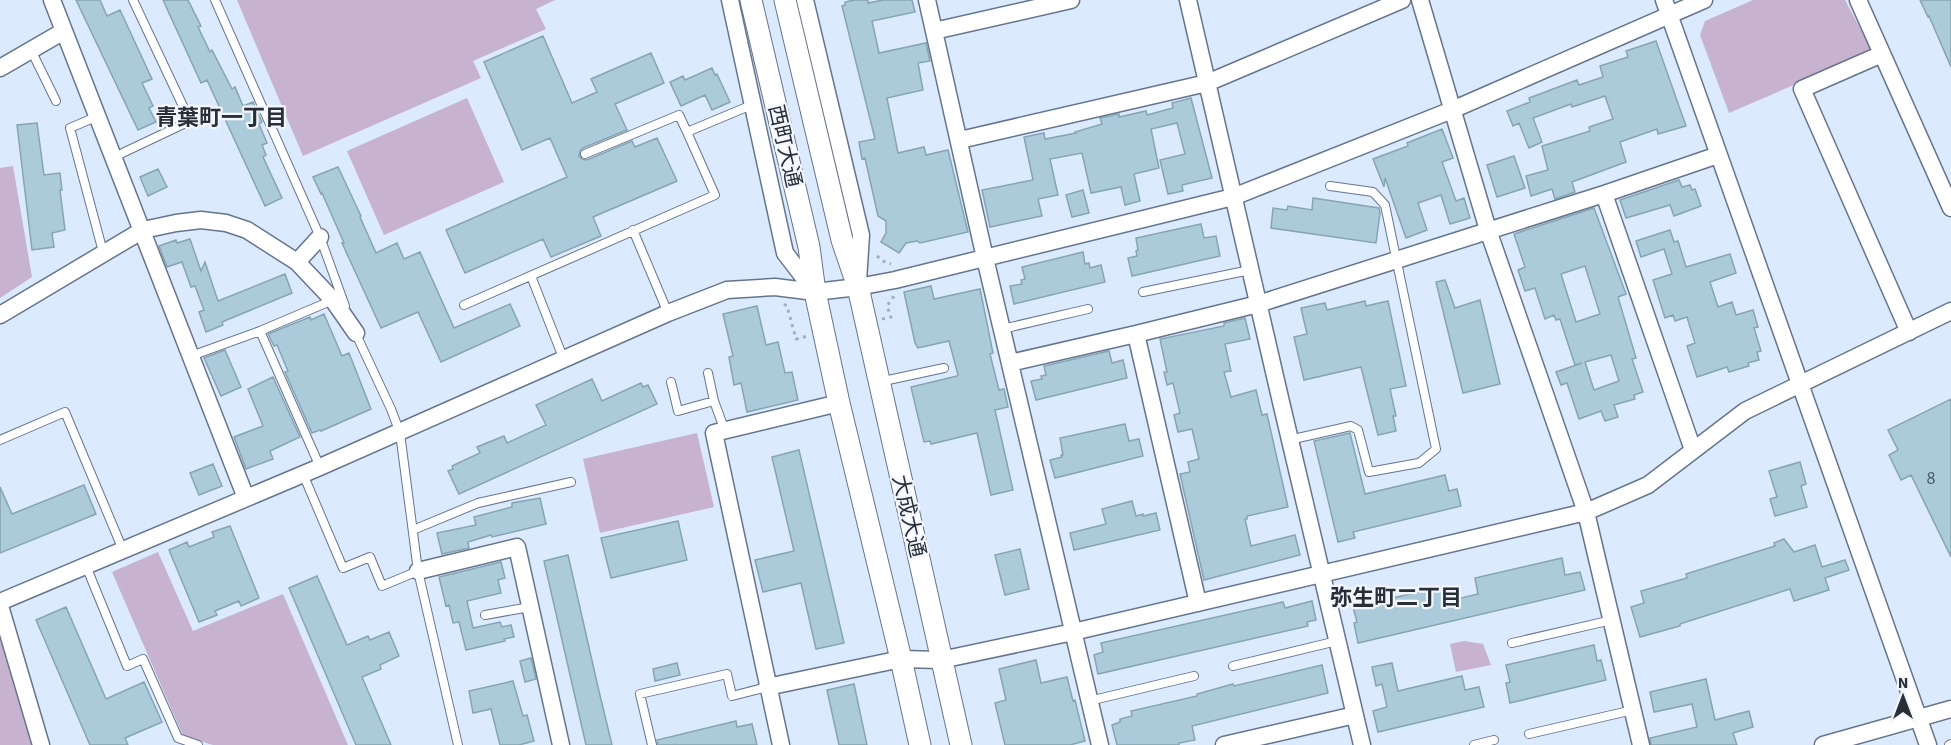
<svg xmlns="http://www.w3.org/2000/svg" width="1951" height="745" font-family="'Source Sans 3','Noto Sans JP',sans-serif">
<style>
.green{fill:#c7b2d0}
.building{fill:#abcbda;stroke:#86a5b3;stroke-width:1.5;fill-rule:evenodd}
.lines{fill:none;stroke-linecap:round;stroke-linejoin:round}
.service-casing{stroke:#65758c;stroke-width:10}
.minor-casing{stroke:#65758c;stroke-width:19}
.tertiary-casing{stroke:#65758c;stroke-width:23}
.path{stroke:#a2afc0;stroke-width:3;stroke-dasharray:3 4.5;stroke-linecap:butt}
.service{stroke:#fff;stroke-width:8}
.minor{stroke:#fff;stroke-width:16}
.tertiary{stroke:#fff;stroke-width:21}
.labels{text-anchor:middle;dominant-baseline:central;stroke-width:4.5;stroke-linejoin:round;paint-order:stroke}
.number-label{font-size:18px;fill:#495661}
.street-label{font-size:21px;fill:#282f39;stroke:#f3f6fc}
.neighbourhood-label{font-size:22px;font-weight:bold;fill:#282f39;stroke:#f3f6fc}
</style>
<rect width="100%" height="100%" fill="#dbeaff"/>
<path class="green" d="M237,0H555L536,9L546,29L473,61L481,78L303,156Z
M1753,0H1845L1872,51L1729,113L1700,35L1705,21Z
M467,98L504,182L384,235L347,151Z
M13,166L32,277L0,298V168Z
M697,433L714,507L600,533L583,459Z
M158,552L193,631L283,594L348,745H213L183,736L112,572Z
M0,638L32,745H0Z
M1464,641L1483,644L1491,665L1456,672L1450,644Z"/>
<path class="building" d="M76,0H100L107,16L120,10L152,79L142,83L153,106L149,108L156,122L138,130Z
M163,0H188L201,26L198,27L210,52L212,50L232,89L235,87L243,106L253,102L262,122L259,124L267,143L262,145L266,155L263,157L282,198L265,206L207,80L201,83Z
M854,0H868V3L883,0H912L915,12L872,21L879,53L926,43L930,61L918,63L923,90L887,98L898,153L924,147L926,155L948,150L968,232L920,243L917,241L906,243L899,253L881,242L886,233V221L878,216L865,158L862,159L859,142L875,139L842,6L845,5V2Z
M1920,0H1951V67L1929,16L1928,17Z
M543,36L572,103L597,92L591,79L651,53L664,83L615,104L627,130L583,148L580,151L579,156L582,159L587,160L632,141L635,147L657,138L677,181L593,217L601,236L551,257L543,239L465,273L446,230L567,177L550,138L522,150L484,62Z
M1656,41L1686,126L1658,134L1657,129L1620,142L1626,162L1572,182L1575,192L1555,199L1552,189L1531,196L1526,176L1548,170L1542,146L1590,131L1589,127L1613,119L1605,96L1572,107L1571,104L1533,118L1542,142L1529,148L1519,123L1513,126L1507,111L1530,102L1529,98L1577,80L1579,85L1603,77L1600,66L1628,57L1626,51Z
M712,68L715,75L717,74L730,102L712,110L705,95L681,106L670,82L683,76L685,80Z
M1191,98L1212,178L1182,185L1183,191L1168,194L1160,160L1185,154L1177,123L1151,129L1159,168L1134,174L1140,201L1125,205L1121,187L1091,193L1082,153L1050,159L1058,195L1038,199L1042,216L990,227L982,190L1033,180L1024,137L1044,133L1045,139L1076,133L1075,132L1102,124L1100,118L1119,114V117L1146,111L1147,115L1173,108L1172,103Z
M37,123L44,175L60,173L62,190H60L65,230L52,233L54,247L32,250L17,125Z
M1442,129L1453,158L1442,162L1456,201L1464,198L1470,218L1450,224L1441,195L1418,203L1427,230L1406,238L1385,178L1384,187L1373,159L1408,146L1407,143Z
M1514,156L1525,188L1497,197L1487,165Z
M338,167L361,216L360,217L376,253L397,243L404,259L420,252L454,328L510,304L520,326L441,362L418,312L381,328L342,243H344L322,193L321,194L313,177Z
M158,169L167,187L148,196L140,177Z
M1679,180L1682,187L1690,185L1692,190L1695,189L1701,206L1674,216L1670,205L1626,218L1620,200Z
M1083,190L1089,213L1072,217L1066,195Z
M1313,198L1379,208L1380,213L1376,243L1271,228L1273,208L1287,210L1288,206L1312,210Z
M1594,208L1626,294L1618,297L1636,358L1632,359L1643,392L1634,395L1635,399L1614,405L1618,417L1605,421L1601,411L1579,419L1567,383L1561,385L1556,372L1582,363L1575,365L1560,319L1556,320L1554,315L1545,319L1535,288L1525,291L1518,270L1525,267L1514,234ZM1585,266L1600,314L1576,322L1561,274ZM1611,355L1619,381L1594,390L1585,362Z
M1201,224L1204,238L1216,236L1220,256L1132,276L1128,258L1137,256L1136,251L1138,250L1136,238Z
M1670,230L1674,242L1678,241L1686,267L1730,254L1736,273L1710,282L1718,307L1732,302L1736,315L1753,310L1758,327L1754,328L1761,351L1757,352L1759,360L1748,363L1749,366L1729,372L1727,367L1697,377L1687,346L1695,343L1687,317L1675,321L1673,315L1665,318L1653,280L1672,274L1664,249L1641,257L1636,241Z
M190,239L201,271L205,262L218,301L285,274L292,293L222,322L223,325L206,332L199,312L204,310L195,286L191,287L182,262L167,267L159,246L176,240L177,243Z
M1083,252L1085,264L1089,263L1090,268L1101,265L1105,282L1014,304L1010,286L1022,284L1021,280L1025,279L1022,267Z
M1445,280L1455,308L1480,300L1500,384L1463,393L1436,282Z
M931,286L934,299L980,289L993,353L990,354L999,390L1004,389L1008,407L995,410L1013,490L991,495L977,433L931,444L930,441L924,442L911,387L957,376L958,375L949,341L918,348L915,343L904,292Z
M1365,301L1366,306L1388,301L1406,386L1390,389L1396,416H1393L1396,431L1378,435L1361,367L1304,380L1294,337L1307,334L1301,308L1325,303L1327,310Z
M757,306L766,345L778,342L785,373L792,372L798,400L747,412L741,383L734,385L729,357L733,356L723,314Z
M324,314L342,356L349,353L371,409L321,431L320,430L312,433L285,372L288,371L277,345L274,346L268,334L310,317L311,320Z
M1245,318L1250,339L1225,344L1231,371L1224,372L1231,397L1256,390L1262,415L1267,414L1288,507L1247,516V519H1245L1251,546L1295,535L1300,555L1204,580L1180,474L1190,472L1188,462L1199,459L1192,429L1178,432L1174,415L1180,413L1173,383L1167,385L1164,372H1167L1160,339L1224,326V323Z
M225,350L241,387L221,396L204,358Z
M1109,351L1112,363L1123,360L1127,378L1036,400L1031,381L1042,379L1041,376L1046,375L1044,366Z
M273,377L300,437L270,451L273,459L246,469L234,437L263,426L248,389Z
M592,379L602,401L641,383L643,387L648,385L657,404L459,494L448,471L453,469L452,466L480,453L477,447L504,436L507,443L546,425L536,405Z
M1951,399V557L1911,475L1901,480L1889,455L1898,450L1888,430Z
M1125,424L1129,441L1139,439L1143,456L1055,478L1050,460L1062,457L1061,455H1063L1060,438Z
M1350,433L1365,494L1445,475L1449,491L1457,489L1461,506L1353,532L1355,538L1338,542L1314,441Z
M799,450L844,643L816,649L801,583L763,592L755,560L794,551L772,457Z
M1800,462L1806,484L1801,486L1807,507L1775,516L1770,499L1777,497L1769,471Z
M213,464L222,486L199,495L190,473Z
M84,485L96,514L0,553V487L12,514Z
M540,498L546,524L492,537L491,535L468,542L469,548L442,554L437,533L476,525L474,517L512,507V503Z
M1132,501L1136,516L1143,514V516L1156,513L1160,530L1074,550L1070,533L1106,524L1102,509Z
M678,521L687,560L611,578L601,538Z
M230,526L259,598L241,606L239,601L215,611L217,615L199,622L169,550L187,542L189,547L214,537L212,532Z
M1784,539L1794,552L1815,545L1822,567L1845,560L1849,570L1825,578L1829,590L1794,601L1790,589L1689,621L1680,624V626L1640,637L1631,607L1644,603L1641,591L1687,578L1686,574L1775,546L1774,543Z
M1020,549L1029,589L1005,595L995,555Z
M568,555L598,687L612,745H586L544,561Z
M1562,558L1565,575L1580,572L1585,590L1358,643L1354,623L1357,622L1353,607L1441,587L1444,602L1449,601L1478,594L1475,578Z
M501,562L505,578L498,580L501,593L467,601L473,628L500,622L502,627L511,625L514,637L504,639L505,641L466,650L459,622L453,623L449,605L446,606L439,577Z
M317,576L347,645L368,636L370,640L389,632L399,656L380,665L381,669L362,677L391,745H356L289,588Z
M1312,601L1316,620L1307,622L1308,626L1098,674L1094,655L1103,652L1101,643L1283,602L1285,608Z
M66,607L106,699L144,682L162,722L125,738L128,745H90L36,620Z
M1594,645L1597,661L1601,660L1606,680L1510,703L1506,683L1510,682L1506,665Z
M531,658L536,679L525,682L520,661Z
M1036,660L1041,683L1067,677L1073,701L1075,700L1085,741L1070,745H1005L995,703L1006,700L999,669Z
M677,663L680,675L655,681L653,669Z
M1392,663L1398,691L1462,676L1465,690L1479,687L1484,707L1378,732L1373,711L1387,707L1382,684L1376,686L1372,667Z
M1322,665L1328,693L1192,726L1195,740L1179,743V745H1117L1112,725L1120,722V719L1132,716L1131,711L1197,696V694L1233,684L1234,686Z
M1706,679L1715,720L1749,711L1753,727L1733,733L1737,745H1651L1650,738L1697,727L1692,704L1654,712L1650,692Z
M513,681L523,716L527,715L534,741L519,745H500L491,709L473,713L469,691Z
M854,684L867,745H839L827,690Z
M736,721L737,727L752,724L757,745H658L657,740Z"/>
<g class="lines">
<g class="service-casing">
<path id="service" d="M215,0L320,237L345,306
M31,50L56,101
M98,116L70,128L103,252
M585,154L679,115L687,132
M114,157L190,121L133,0
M633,230L668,313
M531,276L564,360
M1143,292L1250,270
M464,305L715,195L687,132L754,104
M1002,329L1088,309
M260,331L320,467
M355,332L391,409L400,433L418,571L458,745
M191,356L260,331L333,300
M708,373L714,401
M671,382L678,411L714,401L725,431
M879,382L944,368
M0,440L65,412L123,550
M1289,440L1351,426L1358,430L1369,472L1419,463L1436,449L1385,205L1373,192L1330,186
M303,474L343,568L370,557L382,586L418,571
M413,530L478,503L571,482
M86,566L127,666L143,659L178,738L198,745
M485,615L530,607
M1512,643L1612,620
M1233,666L1337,641
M1089,701L1194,676
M1529,734L1633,710
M652,745L640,694L727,674L732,696L767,687
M1474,745L1494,740
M1949,745L1951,744"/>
</g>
<g class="minor-casing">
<path id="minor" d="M52,0L246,498
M730,0L785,253L815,292
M805,0L861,235L858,281
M927,0L985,258L1100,745
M1188,0L1281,402L1362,745
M1420,0L1488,230L1586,512L1641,745
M1664,0L1928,745
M1858,0L1951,208
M934,31L1071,0
M1882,54L1802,89L1909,332
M0,68L64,31
M960,140L1207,83L1402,0
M1604,194L1693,450
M297,262L320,237
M0,315L143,230L176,223L201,220L226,223L247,230L297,262L333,300L356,333
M1136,334L1198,603
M1010,363L1136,334L1258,304L1604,194L1718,155
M418,571L517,547L561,745
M0,602L320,467L668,313L727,290L775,287L815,292L858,287L895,280L1233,197L1452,110L1704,0
M0,606L41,745
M767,687L901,659L941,660L1073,632L1586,512L1648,485L1745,411L1951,311
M781,745L714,433L839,403
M1224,745L1355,715
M1823,745L1951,709"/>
</g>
<g class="tertiary-casing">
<path id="tertiary" d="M751,0L809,247L815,292L839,403L901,659L920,745
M785,0L842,240L858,287L961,745"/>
</g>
<path class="path" d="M877,256L883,261L891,264
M784,304L787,306L796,339L808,336
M882,319L891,317L887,306L894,296"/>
<use href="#service" class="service"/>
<use href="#minor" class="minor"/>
<use href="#tertiary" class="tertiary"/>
</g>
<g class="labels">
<g class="number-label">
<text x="1931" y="478">8</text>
</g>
<g class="street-label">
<text transform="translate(785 146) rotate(77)">西町大通</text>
<text transform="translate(909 516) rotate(77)">大成大通</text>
</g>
<g class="neighbourhood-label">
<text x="221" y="118">青葉町一丁目</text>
<text x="1396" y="598">弥生町二丁目</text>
</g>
</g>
<g transform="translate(1903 697)" stroke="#f3f6fc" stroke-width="4.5" paint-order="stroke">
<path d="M0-4.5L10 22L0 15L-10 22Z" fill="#282f39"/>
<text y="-9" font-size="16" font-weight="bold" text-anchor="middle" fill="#282f39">N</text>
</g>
</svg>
